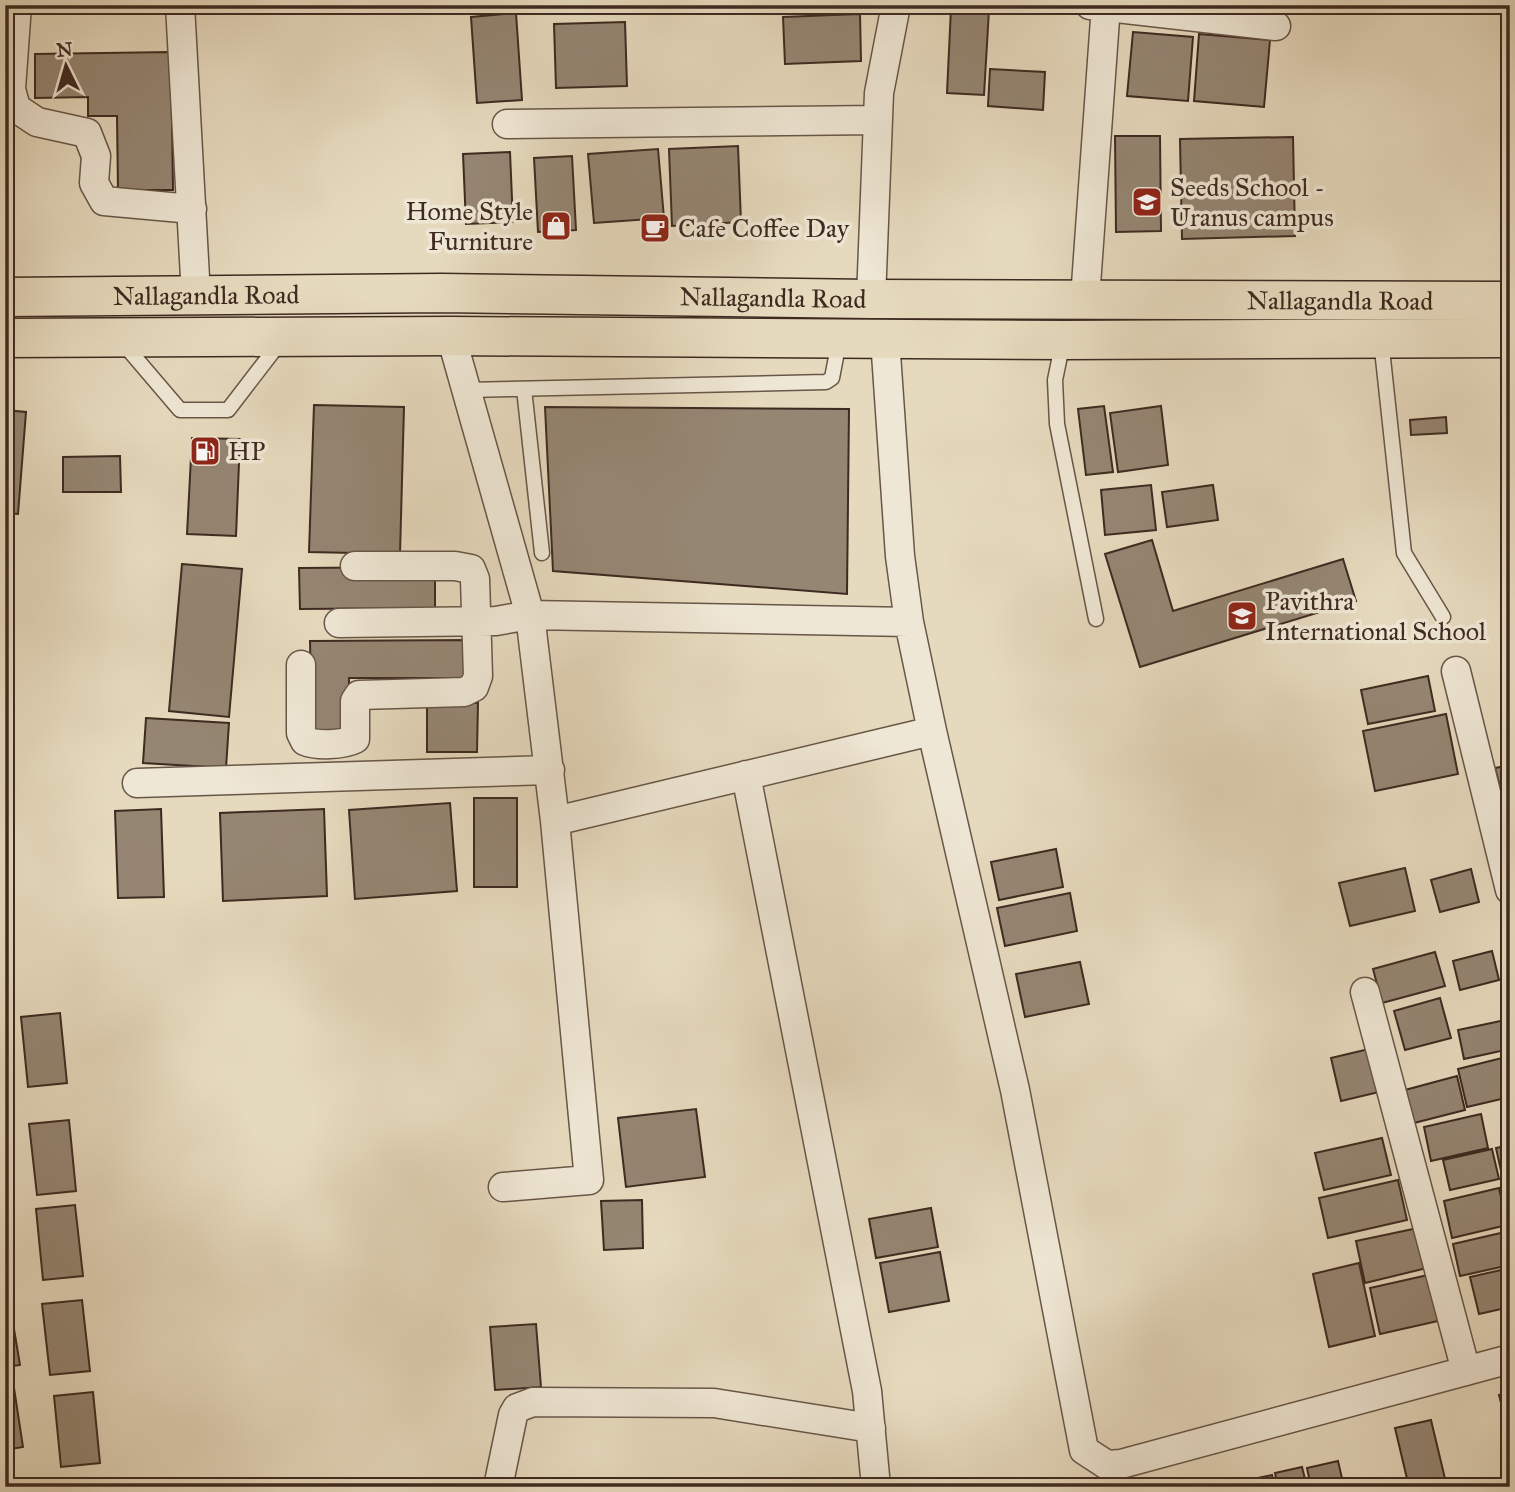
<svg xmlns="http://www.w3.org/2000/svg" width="1515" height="1492" font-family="'IM FELL Great Primer',serif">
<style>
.building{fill:#958673;stroke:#3e2a21;stroke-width:2}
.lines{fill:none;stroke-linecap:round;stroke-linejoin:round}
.lane-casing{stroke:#685648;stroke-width:17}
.street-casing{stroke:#685648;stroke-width:31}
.primary-casing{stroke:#3e2a21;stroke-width:41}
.lane{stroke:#efe7d5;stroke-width:14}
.street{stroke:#efe7d5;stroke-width:28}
.primary{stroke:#e6dabe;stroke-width:38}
.labels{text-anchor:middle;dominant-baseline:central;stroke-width:7;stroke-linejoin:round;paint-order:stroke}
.poi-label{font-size:26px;fill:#3e2a21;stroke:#efe7d5;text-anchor:start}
.street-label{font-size:26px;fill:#3e2a21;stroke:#efe7d5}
</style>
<rect width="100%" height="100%" fill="#e6dabe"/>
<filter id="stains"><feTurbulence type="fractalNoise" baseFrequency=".00286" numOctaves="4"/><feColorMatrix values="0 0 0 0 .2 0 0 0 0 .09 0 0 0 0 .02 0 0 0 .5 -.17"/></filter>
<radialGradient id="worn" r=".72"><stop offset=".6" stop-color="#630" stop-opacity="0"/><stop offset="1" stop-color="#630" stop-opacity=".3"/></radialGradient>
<path class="building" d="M736,5H753V9H736Z
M806,5H873V13L806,8Z
M951,8L989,10L984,95L947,93Z
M516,13L522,100L477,103L471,17Z
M860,14L861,61L785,64L783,17Z
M625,22L627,86L556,88L554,24Z
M1133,32L1193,37L1188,101L1127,96Z
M1199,34L1270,40L1264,107L1194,101Z
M171,52L173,190H118L117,116H88V97L35,98V54Z
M990,69L1045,72L1043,110L988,106Z
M1115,136H1160L1161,231L1116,232Z
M1293,137L1295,236L1182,239L1180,139Z
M738,146L741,222L672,226L669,149Z
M658,149L664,218L594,223L588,154Z
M510,152L513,222L466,224L463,154Z
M572,156L576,230L538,232L534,158Z
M314,405L404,407L400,554L309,552Z
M1104,406L1113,472L1086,475L1078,409Z
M1161,406L1168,465L1118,472L1110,413Z
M545,407L849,409L847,594L553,571Z
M5,410L26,412L18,514L5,513Z
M1446,417L1447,433L1411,435L1410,420Z
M192,438L240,439L236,536L187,534Z
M120,456L121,492H63V457Z
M1151,485L1156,530L1105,535L1101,490Z
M1213,485L1218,520L1167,527L1162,492Z
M1152,540L1173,611L1343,559L1356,601L1140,667L1105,554Z
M182,564L242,569L229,717L169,711Z
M435,567V608L300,609L299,568Z
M470,640L469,678H349V730L312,733L310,641Z
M1428,676L1435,711L1368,724L1361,690Z
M427,702L478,703L477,752H427Z
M1446,714L1458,774L1375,791L1363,731Z
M146,718L229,723L226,768L143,763Z
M1510,765V824L1495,768Z
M474,798H517V887H474Z
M450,803L457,891L355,899L349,810Z
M161,809L164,897L118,898L115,811Z
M324,809L327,896L223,901L220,813Z
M1056,849L1063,887L999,900L991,862Z
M1405,868L1415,911L1350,926L1339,883Z
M1471,869L1479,902L1440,912L1431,880Z
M1070,893L1077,931L1005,946L997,908Z
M1492,951L1499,980L1460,990L1453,961Z
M1435,952L1445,986L1382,1003L1373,969Z
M1080,962L1089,1004L1025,1017L1016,974Z
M1440,998L1451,1038L1405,1050L1394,1011Z
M60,1013L67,1083L28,1087L21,1017Z
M1510,1019V1049L1464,1059L1458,1030Z
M1369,1049L1379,1092L1341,1101L1331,1058Z
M1510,1056V1097L1467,1107L1458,1069Z
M1457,1076L1465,1110L1414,1123L1405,1090Z
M696,1109L705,1177L626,1187L618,1118Z
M1481,1114L1488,1148L1431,1161L1424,1127Z
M69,1120L76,1191L37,1195L29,1124Z
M1382,1138L1391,1175L1324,1190L1315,1153Z
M1510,1145V1188L1505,1189L1496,1148Z
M1492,1149L1499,1179L1450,1190L1443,1160Z
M1398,1180L1407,1220L1328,1238L1319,1198Z
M1499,1188L1507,1225L1452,1238L1444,1201Z
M642,1200L643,1248L604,1250L601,1201Z
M75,1205L83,1276L43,1280L36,1209Z
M931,1208L938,1247L876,1258L869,1219Z
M1418,1228L1427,1268L1365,1283L1356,1241Z
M1505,1232L1510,1250V1265L1460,1276L1453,1244Z
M940,1252L949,1301L889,1312L880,1263Z
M1359,1263L1375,1336L1329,1347L1313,1274Z
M1510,1268V1307L1479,1314L1470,1277Z
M1428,1275L1438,1321L1380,1334L1370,1288Z
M82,1300L90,1371L50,1375L42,1304Z
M10,1305L20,1365L5,1367V1306Z
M536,1324L541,1387L495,1390L490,1327Z
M14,1388L23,1447L5,1450V1389Z
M93,1392L100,1463L61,1467L54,1396Z
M1510,1392V1439L1499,1395Z
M1431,1420L1447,1487H1409L1395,1428Z
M1338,1461L1344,1487H1311L1307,1468Z
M1302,1467L1307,1487H1278L1275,1473Z
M1272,1475L1275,1487H1239L1238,1482Z"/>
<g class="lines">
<g class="lane-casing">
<path id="lane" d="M1381,340L1404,553L1443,617
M1063,341L1055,380L1057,424L1096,619
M122,342L180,410H228L281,341
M524,389L542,553
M467,390L826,382L832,378L836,357L835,340"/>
</g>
<g class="street-casing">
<path id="street" d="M17,5L11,89L16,108L37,122L87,133L96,156L94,183L104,201L192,209
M180,5L196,296
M1090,5L1276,26
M507,124L878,120
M871,299L879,93L896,5
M1085,299L1106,5
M451,336L530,615L555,821L589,1180L503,1187
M885,339L900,556L909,622L932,731L1015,1090L1084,1450L1107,1465L1121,1464L1510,1359
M339,623L496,621L530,615L909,622
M301,665V733L305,741C317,746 343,745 355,739V701L359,695L464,692L474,687L478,676L475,579L471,569L455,566H355
M1456,671L1510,890
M746,775L867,1391L876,1487
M137,783L550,770
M555,821L932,731
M1365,992L1466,1371
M498,1487L513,1415L517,1408L533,1402L714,1403L871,1428"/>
</g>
<g class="primary-casing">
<g id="primary">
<path id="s1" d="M5,297L441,293L871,299L1510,301"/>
<path d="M5,338L451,336L1064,340L1510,338"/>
</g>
</g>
<use href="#lane" class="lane"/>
<use href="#street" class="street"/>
<use href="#primary" class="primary"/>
</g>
<defs>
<g id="university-square" transform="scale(1.575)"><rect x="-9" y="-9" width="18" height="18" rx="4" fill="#8f2418" stroke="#efe7d5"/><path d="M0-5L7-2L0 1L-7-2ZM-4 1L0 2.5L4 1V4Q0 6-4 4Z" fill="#fff"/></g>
<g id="shop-square" transform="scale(1.575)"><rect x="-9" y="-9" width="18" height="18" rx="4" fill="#8f2418" stroke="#efe7d5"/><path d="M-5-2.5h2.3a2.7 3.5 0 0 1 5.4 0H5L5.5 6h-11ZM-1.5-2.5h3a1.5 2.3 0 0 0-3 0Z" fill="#fff"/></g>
<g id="cafe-square" transform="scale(1.575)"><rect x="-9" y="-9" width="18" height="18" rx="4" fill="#8f2418" stroke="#efe7d5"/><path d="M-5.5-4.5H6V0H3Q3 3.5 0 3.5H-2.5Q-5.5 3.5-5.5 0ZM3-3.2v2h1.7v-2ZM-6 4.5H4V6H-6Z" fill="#fff"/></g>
<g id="fuel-square" transform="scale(1.575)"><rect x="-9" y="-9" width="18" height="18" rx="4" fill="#8f2418" stroke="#efe7d5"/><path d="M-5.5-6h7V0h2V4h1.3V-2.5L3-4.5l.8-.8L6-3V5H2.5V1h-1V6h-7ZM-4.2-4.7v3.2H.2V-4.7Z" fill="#fff"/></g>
<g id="school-square" transform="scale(1.575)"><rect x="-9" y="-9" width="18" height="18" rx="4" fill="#8f2418" stroke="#efe7d5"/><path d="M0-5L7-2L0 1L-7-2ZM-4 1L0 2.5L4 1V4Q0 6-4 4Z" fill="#fff"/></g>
</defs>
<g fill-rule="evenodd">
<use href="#university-square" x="1147" y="202"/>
<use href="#shop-square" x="556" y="226"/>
<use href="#cafe-square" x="655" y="228"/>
<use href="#fuel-square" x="205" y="451"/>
<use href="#school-square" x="1242" y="616"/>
</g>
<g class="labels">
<g class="poi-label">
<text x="1170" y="187">Seeds School -<tspan x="1170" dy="30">Uranus campus</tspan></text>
<text x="533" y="211" text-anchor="end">Home Style<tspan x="533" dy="30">Furniture</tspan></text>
<text x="678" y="228">Cafe Coffee Day</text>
<text x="228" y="451">HP</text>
<text x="1265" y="601">Pavithra<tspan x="1265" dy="30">International School</tspan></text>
</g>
<g class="street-label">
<text stroke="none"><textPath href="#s1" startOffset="201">Nallagandla Road</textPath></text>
<text stroke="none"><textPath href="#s1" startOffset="768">Nallagandla Road</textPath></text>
<text stroke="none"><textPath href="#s1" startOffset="1335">Nallagandla Road</textPath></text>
</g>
</g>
<rect width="1515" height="1492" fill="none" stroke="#e6dabe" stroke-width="28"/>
<rect x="7" y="7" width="1501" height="1478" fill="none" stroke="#3e2a21" stroke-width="3.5"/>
<rect x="14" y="14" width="1487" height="1464" fill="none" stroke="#3e2a21" stroke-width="2"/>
<g transform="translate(66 66) rotate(355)" stroke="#efe7d5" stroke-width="5" paint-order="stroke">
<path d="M0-5L12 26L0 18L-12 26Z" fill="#3e2a21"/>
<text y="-10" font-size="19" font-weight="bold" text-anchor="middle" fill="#3e2a21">N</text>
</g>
<rect width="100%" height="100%" filter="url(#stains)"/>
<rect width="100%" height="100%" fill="url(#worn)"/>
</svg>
